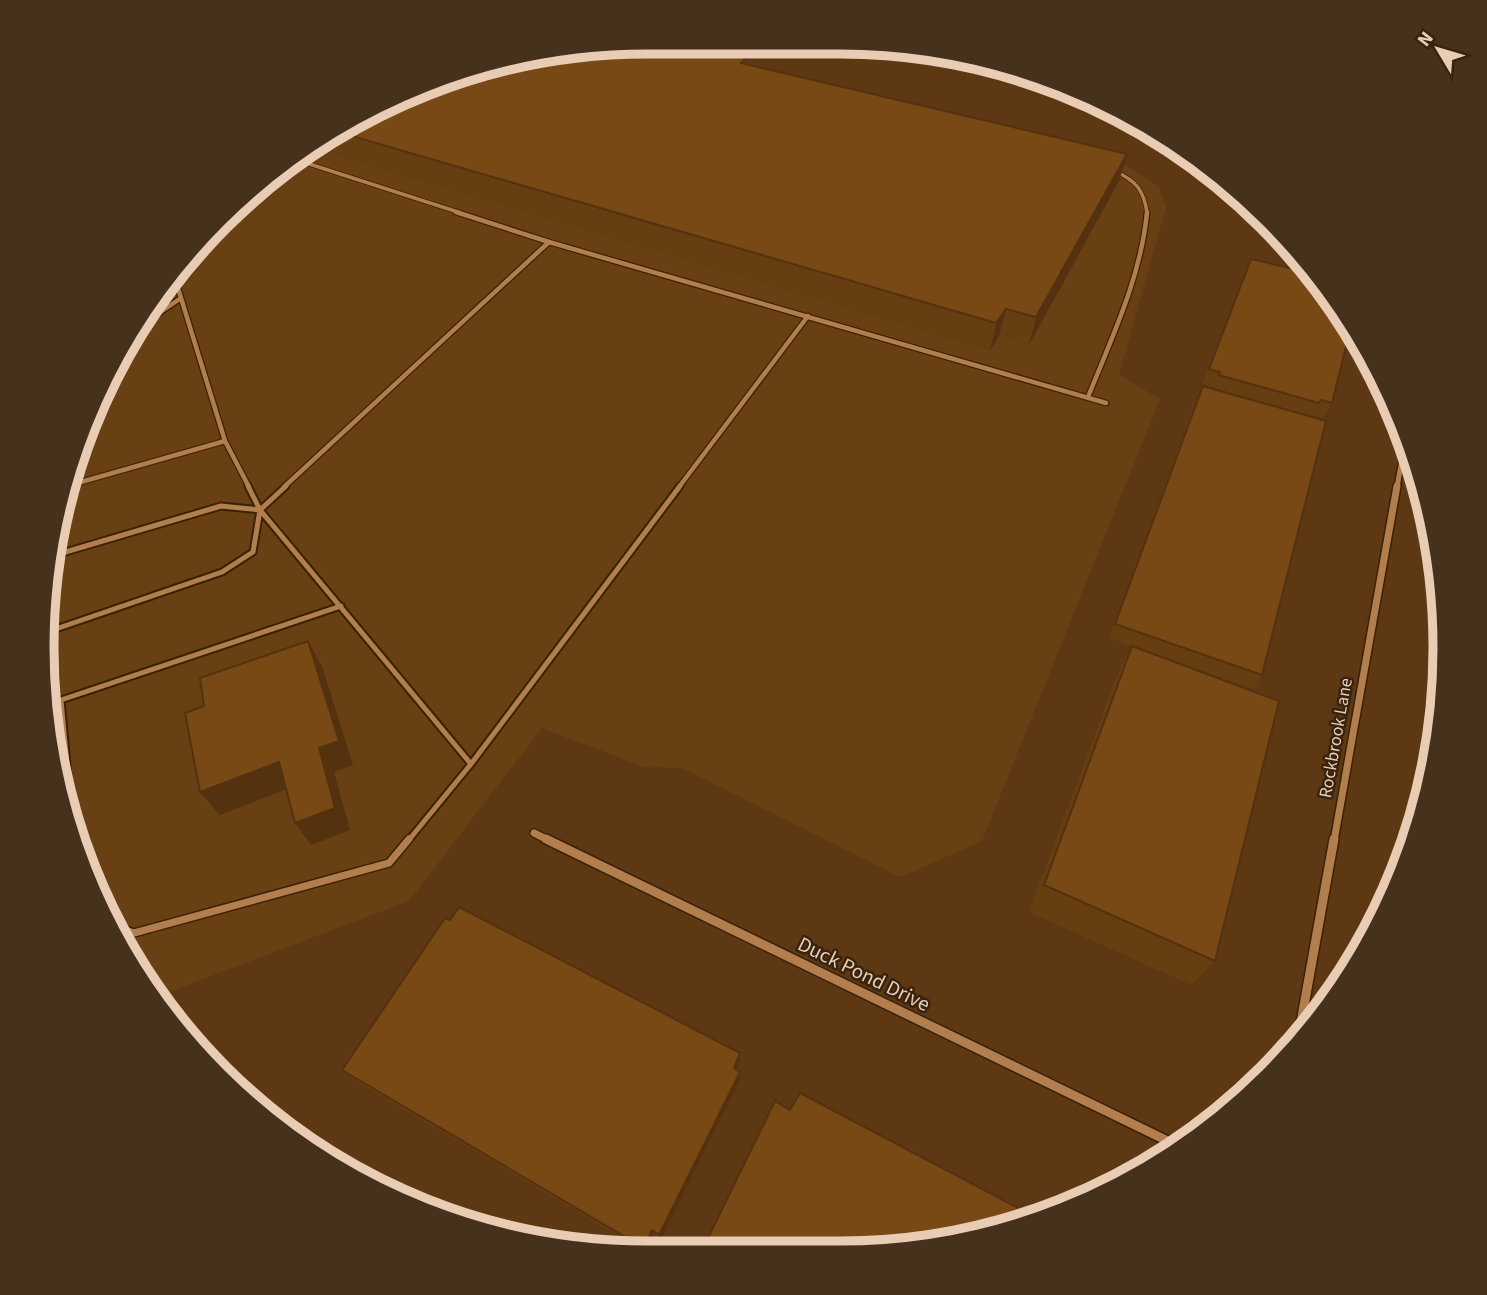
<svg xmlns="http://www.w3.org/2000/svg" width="1487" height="1295" font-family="'Source Sans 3',sans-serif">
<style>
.built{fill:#694014}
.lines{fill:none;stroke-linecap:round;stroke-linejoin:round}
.lane-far3-casing{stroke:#3b2207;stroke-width:5}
.lane-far2-casing{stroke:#3b2207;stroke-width:7}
.lane-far1-casing{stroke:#3b2207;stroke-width:9}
.lane-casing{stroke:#3b2207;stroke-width:10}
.street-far2-casing{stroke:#3b2207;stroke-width:8}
.street-far1-casing{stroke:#3b2207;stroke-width:10}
.street-casing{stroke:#3b2207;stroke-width:12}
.lane-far3{stroke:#b27e4e;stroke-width:3.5}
.lane-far2{stroke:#b27e4e;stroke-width:4.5}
.lane-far1{stroke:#b27e4e;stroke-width:5}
.lane{stroke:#b27e4e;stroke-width:7}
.street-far2{stroke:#b27e4e;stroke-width:5}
.street-far1{stroke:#b27e4e;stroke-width:7}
.street{stroke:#b27e4e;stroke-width:9}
.wall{fill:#673e12}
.shaded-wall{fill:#54320f}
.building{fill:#784815;stroke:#54320f;stroke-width:2}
.labels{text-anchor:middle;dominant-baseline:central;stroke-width:5;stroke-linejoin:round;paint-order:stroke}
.street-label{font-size:18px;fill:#e9ccb4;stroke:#38230f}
.near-street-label{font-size:21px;fill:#e9ccb4;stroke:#38230f}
.rim{fill:none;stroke:#e9ccb4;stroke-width:9}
</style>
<rect width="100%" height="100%" fill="#5d3813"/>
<path class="built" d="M641,43L1129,167L1159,187L1166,207L1119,375L1160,399L982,841L901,877L683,768L644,767L542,728L409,901L158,996L123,951L74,842L43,687L54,530L88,415L167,279L249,192L379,105Z"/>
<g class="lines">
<g class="lane-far3-casing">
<path id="lane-far3" d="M297,160L461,213
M1115,171C1136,181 1144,190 1147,213"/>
</g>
<g class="lane-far2-casing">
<path id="lane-far2" d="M456,212L549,242L1106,403
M173,272L225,441
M140,326L181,298
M1088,397C1112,337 1141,277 1147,212
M67,486L225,441L249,487
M284,487L549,242
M679,487L808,316"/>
</g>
<g class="lane-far1-casing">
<path id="lane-far1" d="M248,486L260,510L471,764L408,841
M260,510L286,486
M47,632L222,572L253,552L260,510L221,506L52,556
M471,764L680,486
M74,840L61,700L341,606"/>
</g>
<g class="lane-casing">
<path id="lane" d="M112,925L134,933L389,863L409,839"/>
</g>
<g class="street-far2-casing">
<path id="street-far2" d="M1397,487L1404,449L1408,444"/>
</g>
<g class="street-far1-casing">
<path id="street-far1" d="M534,833L550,841
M1334,841L1397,486"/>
</g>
<g class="street-casing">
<path id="street" d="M546,839L1178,1146
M1298,1039L1334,839"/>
</g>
<use href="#lane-far3" class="lane-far3"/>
<use href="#lane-far2" class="lane-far2"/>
<use href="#lane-far1" class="lane-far1"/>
<use href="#lane" class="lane"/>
<use href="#street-far2" class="street-far2"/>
<use href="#street-far1" class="street-far1"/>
<use href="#street" class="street"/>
</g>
<path class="wall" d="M648,42H671V46L1127,154L1119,181L1029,345L999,336L990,351L313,149L379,105Z
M1251,259L1332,403L1323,418L1312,415L1311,417L1262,675L1253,689L1109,638L1196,401L1203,386L1212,389L1213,387L1202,384Z
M1132,646L1215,961L1191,985L1029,912L1115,680Z
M740,1062L737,1070L740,1072V1080L661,1240L655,1235L646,1252L351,1078L342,1070Z
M790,1110L879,1252L722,1253L708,1245L707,1240Z"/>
<path class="shaded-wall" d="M655,42H671V56Z
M1127,154L1119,181L1029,345L1036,317Z
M1006,309L999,336L990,351L996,323Z
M308,641L322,666L353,765L334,772L350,830L311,845L295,823L319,748Z
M279,762L295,786L220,815L200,792Z
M740,1053V1062L734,1076V1068Z
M740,1072V1080L661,1240L659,1235Z
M652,1230L655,1235L646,1252L644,1248Z"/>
<path class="building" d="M648,42H656L687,49L692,46L746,58L741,63L1127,154L1036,317L1006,309L996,323L338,132L379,105L491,63Z
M1251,259L1316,274L1320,279L1349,334L1332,403L1321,400L1319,403L1219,375L1220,372L1209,369Z
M1203,386L1326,421L1262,675L1115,624Z
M308,641L339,741L319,748L335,808L295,823L279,762L200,792L185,713L204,706L200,678Z
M1132,646L1279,701L1215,961L1044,885Z
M459,907L740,1053L734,1068L740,1072L659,1235L652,1230L644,1248L342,1070L445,918L450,920Z
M800,1093L1039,1219L1034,1221L879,1252L729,1253L707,1240L775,1101L790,1110Z"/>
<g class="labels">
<g class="street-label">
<text transform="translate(1336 738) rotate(-80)">Rockbrook Lane</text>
</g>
<g class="near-street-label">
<text transform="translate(864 974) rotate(26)">Duck Pond Drive</text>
</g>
</g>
<path d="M0 0H1487V1295H0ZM647 54H840A593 593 0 0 1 1433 647V648A593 593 0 0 1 840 1241H647A593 593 0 0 1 54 648V647A593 593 0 0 1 647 54Z" fill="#46311c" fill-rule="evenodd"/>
<path class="rim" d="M647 54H840A593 593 0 0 1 1433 647V648A593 593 0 0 1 840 1241H647A593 593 0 0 1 54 648V647A593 593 0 0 1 647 54Z"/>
<g transform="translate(1438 49) rotate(308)" stroke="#38230f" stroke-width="5" paint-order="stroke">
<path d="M0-5L12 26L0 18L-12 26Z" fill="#e9ccb4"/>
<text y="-10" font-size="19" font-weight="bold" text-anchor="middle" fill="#e9ccb4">N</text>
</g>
</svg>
